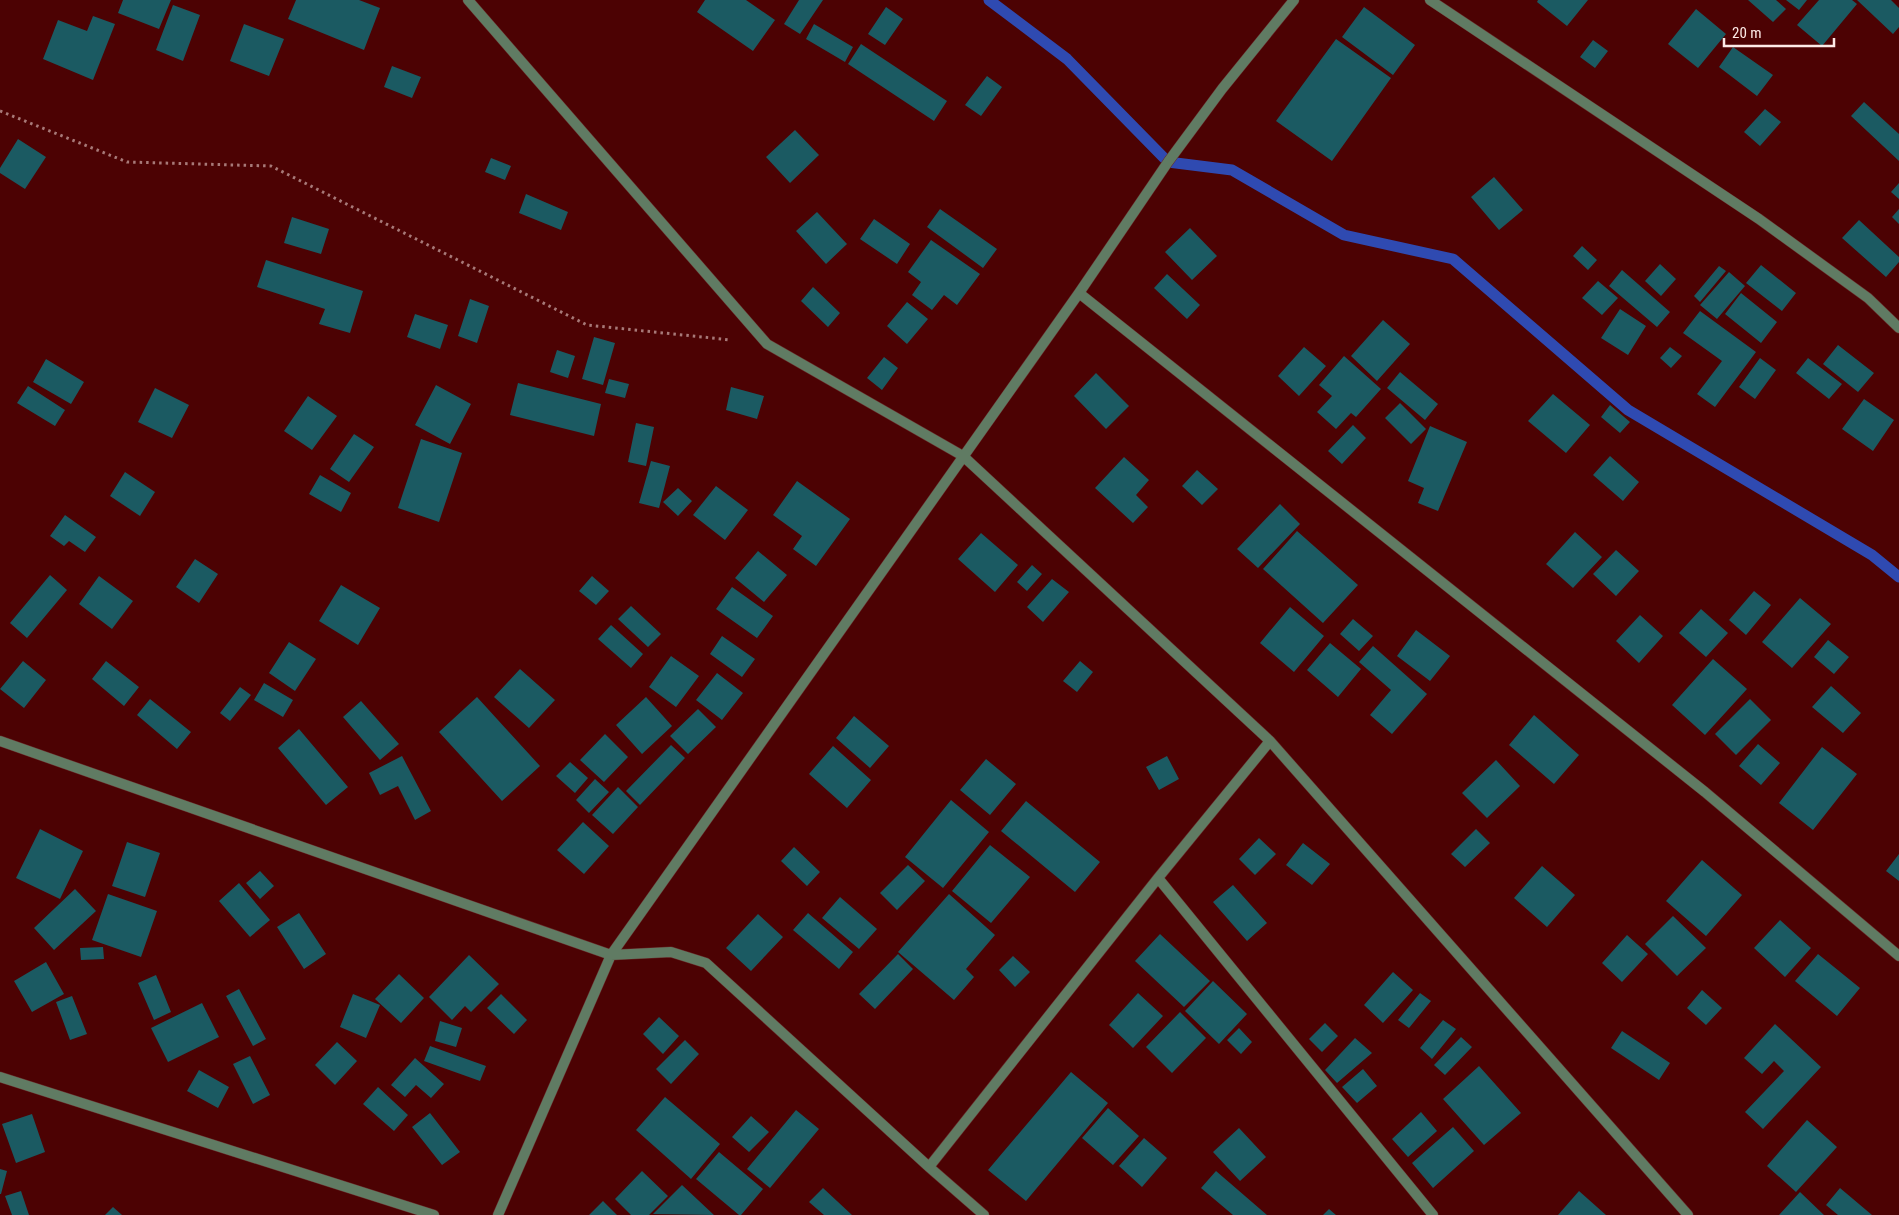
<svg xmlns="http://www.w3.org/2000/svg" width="1899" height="1215" font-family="'Roboto Condensed',sans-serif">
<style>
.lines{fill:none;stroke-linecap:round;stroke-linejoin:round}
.stream{stroke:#2f4ab1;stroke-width:11}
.building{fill:#1b5a62}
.street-casing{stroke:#682727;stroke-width:11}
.path{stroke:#a77978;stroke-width:3;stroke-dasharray:2.5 4;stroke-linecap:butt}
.street{stroke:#607b63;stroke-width:10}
</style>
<rect width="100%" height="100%" fill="#4c0203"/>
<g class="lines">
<path class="stream" d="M989,0L1067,59L1168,162L1232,170L1344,235L1453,259L1628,410L1872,555L1899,577"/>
</g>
<path class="building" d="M123,0H171L159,29L118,13Z
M296,0H359L380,8L364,50L288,19Z
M705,0H746L775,20L753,51L697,12Z
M799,0H823L800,34L784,24Z
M1538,0H1588L1567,26L1537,2Z
M1748,0H1776L1786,9L1773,22Z
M1786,0H1807L1799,10Z
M1819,0H1852L1857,4L1822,46L1797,25Z
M1857,0H1891L1899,8V27L1893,34Z
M173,5L200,15L183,61L156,50Z
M886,7L903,19L885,45L868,34Z
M1364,7L1415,45L1393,75L1342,37Z
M1696,9L1726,34L1698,68L1668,44Z
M93,16L115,24L93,80L43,59L58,20L87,31Z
M244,24L284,39L269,76L230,61Z
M814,24L853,47L845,62L806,39Z
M1336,39L1391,78L1332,161L1276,121Z
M1593,40L1608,51L1595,68L1580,57Z
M861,44L947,101L934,121L848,64Z
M1733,47L1773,75L1757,96L1719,67Z
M392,66L421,77L412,98L384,87Z
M987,76L1002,87L981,116L965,105Z
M1864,102L1899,134V161L1851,116Z
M1765,109L1781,122L1760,146L1744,132Z
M795,130L819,155L790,183L766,157Z
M18,139L46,157L25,189L0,173V168Z
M491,158L511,166L505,180L485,172Z
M1494,177L1523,210L1499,230L1471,197Z
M1899,183V199L1891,192Z
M526,194L568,212L561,230L519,213Z
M940,209L997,249L983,268L927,227Z
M1899,209V224L1892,217Z
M817,212L847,244L826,264L796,231Z
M292,217L329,229L321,254L284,243Z
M874,219L910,244L897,264L860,239Z
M1859,220L1899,257V262L1886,277L1842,238Z
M1190,228L1217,256L1192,280L1165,252Z
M931,240L980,274L957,305L944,295L932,310L912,295L921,282L908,272Z
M1582,246L1597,260L1588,270L1573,256Z
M266,260L363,291L350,333L319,324L325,309L257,287Z
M1660,264L1676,279L1661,296L1645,281Z
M1761,265L1796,293L1782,311L1746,283Z
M1719,266L1726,271L1700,302L1694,296Z
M1622,270L1670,312L1657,327L1609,286Z
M1729,272L1745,286L1717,319L1700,305Z
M1167,274L1200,305L1187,319L1154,288Z
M1598,281L1618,298L1602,315L1582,298Z
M813,287L840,313L828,327L801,301Z
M1741,293L1777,322L1761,343L1725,314Z
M470,299L489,306L477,343L458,336Z
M907,302L928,319L907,344L887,326Z
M1620,309L1646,326L1628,355L1601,338Z
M1700,311L1756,352L1715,407L1697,394L1722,361L1683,333Z
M415,314L448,325L440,349L407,337Z
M1383,320L1410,344L1377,381L1351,356Z
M594,337L615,343L603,385L582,379Z
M1838,345L1874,373L1858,392L1823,364Z
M1304,347L1326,366L1299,396L1278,376Z
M1670,347L1682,356L1671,368L1660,358Z
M557,350L575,356L568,378L550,372Z
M1344,356L1381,389L1356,417L1351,413L1336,429L1317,412L1332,396L1319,385Z
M884,357L898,368L882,390L867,378Z
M1760,358L1776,370L1755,399L1739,387Z
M1808,358L1842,384L1829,399L1796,373Z
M46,359L84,382L71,404L33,382Z
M1400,372L1438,404L1425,420L1387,388Z
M1096,373L1129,406L1106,429L1074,396Z
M609,379L629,384L625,398L605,393Z
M518,383L601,404L594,436L510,415Z
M436,385L471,404L450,444L415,425Z
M28,386L65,410L55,426L17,403Z
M731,387L764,396L757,419L726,410Z
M155,388L189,405L172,438L138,422Z
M1553,394L1590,425L1566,453L1528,421Z
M308,396L337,416L312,450L284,431Z
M1864,399L1894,420L1873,451L1842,429Z
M1400,403L1426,429L1411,444L1385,418Z
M1610,405L1630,422L1620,433L1601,417Z
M636,423L654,427L646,466L628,462Z
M1353,425L1366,438L1342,464L1328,451Z
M1430,426L1467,442L1438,511L1418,503L1424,488L1408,481Z
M354,434L374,447L349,482L330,469Z
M421,439L462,453L439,522L398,508Z
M1610,456L1639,482L1623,501L1593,475Z
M1124,457L1149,480L1136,495L1148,507L1133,523L1095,488Z
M651,461L670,466L659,508L639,503Z
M1197,470L1218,489L1202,505L1182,486Z
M125,472L155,492L140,516L110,496Z
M320,475L351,493L341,512L309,494Z
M797,481L850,519L816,566L793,549L802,536L773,515Z
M716,486L748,510L725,540L693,515Z
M678,488L692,501L678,516L663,502Z
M1280,504L1300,524L1258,568L1237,549Z
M65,515L96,537L85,552L69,541L64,546L50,536Z
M1297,531L1358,585L1323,623L1263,569Z
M1575,532L1602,557L1573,588L1546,564Z
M981,533L1018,565L995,592L958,559Z
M1616,550L1639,571L1616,596L1593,574Z
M758,551L787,575L764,602L735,578Z
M195,559L218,574L199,603L176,587Z
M1032,565L1042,574L1027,591L1017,582Z
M50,575L67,590L27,638L10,623Z
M99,576L133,601L112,629L79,604Z
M592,576L609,591L596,605L579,591Z
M1052,579L1069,592L1043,622L1027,607Z
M341,585L380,608L358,645L319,621Z
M732,587L773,616L757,638L716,609Z
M1754,591L1771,605L1746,635L1729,620Z
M1800,598L1831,624L1792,668L1762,642Z
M631,606L661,634L648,647L618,619Z
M1290,607L1324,636L1294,672L1260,643Z
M1701,609L1728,633L1706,657L1679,633Z
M1640,615L1663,636L1639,663L1616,641Z
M1353,619L1373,636L1359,651L1340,634Z
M611,625L643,654L631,668L598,639Z
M1416,630L1450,656L1430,681L1397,656Z
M722,636L755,659L742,677L710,654Z
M1828,640L1849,657L1834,674L1814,657Z
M289,642L316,659L295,691L269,673Z
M1330,643L1361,669L1338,697L1307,670Z
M1373,646L1427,694L1392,734L1370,715L1391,690L1359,662Z
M671,656L699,676L676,707L649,687Z
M1713,659L1747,689L1705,735L1672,705Z
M23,661L46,680L24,708L0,689Z
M106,661L139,687L124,706L92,679Z
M1080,661L1093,672L1077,692L1063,681Z
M520,669L555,700L529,728L494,697Z
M717,673L743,693L722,720L696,700Z
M264,683L293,700L283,717L254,700Z
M1831,686L1861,713L1843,733L1812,707Z
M240,687L251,695L230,721L220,713Z
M477,697L540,766L502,801L439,732Z
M646,697L672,726L642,754L616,725Z
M150,699L191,732L177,749L137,715Z
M1750,699L1771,720L1736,755L1715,734Z
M361,701L399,744L380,760L343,717Z
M698,709L716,727L688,754L670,736Z
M1534,715L1579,755L1554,784L1509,745Z
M854,716L889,746L870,768L836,738Z
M299,729L348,787L326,805L278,748Z
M605,734L628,757L604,782L580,760Z
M1758,744L1780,763L1761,785L1739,766Z
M671,745L685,758L640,805L626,791Z
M833,746L871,780L847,808L809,774Z
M1822,747L1857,774L1813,830L1779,803Z
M402,756L431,811L415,820L398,786L380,795L369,773Z
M1167,756L1179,779L1159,790L1146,767Z
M986,759L1016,784L990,815L960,790Z
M1496,760L1520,786L1487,818L1462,793Z
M570,762L588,778L575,793L556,776Z
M595,779L609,792L589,813L576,800Z
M618,787L638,807L613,834L592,815Z
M951,800L989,832L943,888L905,857Z
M1026,801L1100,862L1075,892L1001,831Z
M583,822L609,846L584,874L557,850Z
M40,829L83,851L60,899L16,878Z
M1476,829L1490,843L1465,867L1451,854Z
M1259,838L1276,854L1255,875L1239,859Z
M127,842L160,853L145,897L112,886Z
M1303,843L1330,864L1312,885L1286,865Z
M990,845L1030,877L991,923L952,891Z
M794,847L820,872L807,886L781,861Z
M1899,854V881L1886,871Z
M1702,860L1742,895L1706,936L1666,901Z
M908,865L925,881L897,910L880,893Z
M1542,866L1575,895L1547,927L1514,898Z
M260,871L274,886L260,899L246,883Z
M239,883L270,920L250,937L219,901Z
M1233,885L1267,923L1247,941L1213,902Z
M75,889L96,911L54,950L34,928Z
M108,894L157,911L141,957L92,940Z
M949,894L995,935L966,969L974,977L954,1000L898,952Z
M840,897L877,929L859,949L822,918Z
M299,913L326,954L304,969L277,927Z
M808,913L853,952L839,969L793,930Z
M758,914L783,937L751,971L726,948Z
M1673,916L1706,948L1677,976L1645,944Z
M1780,920L1811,948L1785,977L1754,948Z
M1160,934L1210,981L1184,1007L1135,961Z
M1627,935L1648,954L1622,982L1602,963Z
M103,947L104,959L81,960L80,948Z
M898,954L913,969L875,1009L859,994Z
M1818,954L1860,988L1837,1016L1795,981Z
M469,955L499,984L471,1012L465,1006L452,1020L429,997Z
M1013,956L1030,972L1015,987L999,970Z
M46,962L64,994L32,1012L14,981Z
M1393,972L1413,990L1383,1023L1364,1005Z
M399,974L424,998L401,1023L375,999Z
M156,975L171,1012L154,1020L138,983Z
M1213,981L1247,1014L1219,1044L1185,1011Z
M239,989L266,1039L253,1046L226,996Z
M1702,990L1722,1008L1706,1025L1687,1008Z
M1138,993L1163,1016L1133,1048L1109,1025Z
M1420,993L1431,1001L1409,1028L1398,1020Z
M353,994L380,1005L366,1038L340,1027Z
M501,994L527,1020L514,1034L487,1008Z
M72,996L87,1034L70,1040L56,1002Z
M202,1003L219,1037L168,1062L151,1028Z
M1180,1012L1206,1038L1172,1073L1146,1047Z
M659,1017L679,1036L663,1054L643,1034Z
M1443,1020L1456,1029L1432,1059L1420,1048Z
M440,1021L462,1028L456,1047L435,1041Z
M1325,1023L1338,1036L1322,1052L1309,1039Z
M1775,1024L1821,1067L1763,1129L1745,1112L1784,1071L1774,1061L1762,1074L1744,1058Z
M1239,1028L1252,1042L1241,1054L1227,1040Z
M1622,1031L1670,1063L1659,1080L1611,1048Z
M1461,1037L1472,1047L1445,1075L1434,1065Z
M1355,1038L1372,1053L1337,1083L1325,1070Z
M685,1040L699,1054L671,1084L656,1069Z
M337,1042L357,1061L335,1085L315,1065Z
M430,1046L486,1066L480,1081L424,1061Z
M250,1056L270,1095L253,1104L233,1064Z
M415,1058L444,1084L431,1098L416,1085L405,1097L391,1085Z
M1479,1066L1521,1113L1484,1145L1443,1099Z
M1363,1069L1377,1086L1357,1103L1342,1087Z
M199,1070L229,1087L218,1108L187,1091Z
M1071,1072L1108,1103L1026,1201L988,1170Z
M378,1087L408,1115L394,1131L363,1104Z
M665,1097L720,1144L691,1179L636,1130Z
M1108,1108L1139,1136L1113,1165L1082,1138Z
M796,1110L819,1129L770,1188L747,1169Z
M1421,1112L1437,1131L1408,1157L1392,1139Z
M430,1113L460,1152L442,1165L412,1127Z
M32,1114L45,1152L16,1163L2,1124Z
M751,1116L769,1132L749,1152L732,1137Z
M1807,1120L1837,1147L1796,1192L1767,1166Z
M1453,1127L1474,1151L1433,1188L1412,1163Z
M1239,1128L1266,1157L1240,1181L1213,1152Z
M1144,1138L1167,1158L1142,1187L1119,1166Z
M719,1152L763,1189L741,1215H739L696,1179Z
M0,1169L7,1171L1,1194H0Z
M642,1171L668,1196L649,1215H631L615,1199Z
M1216,1171L1267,1215H1233L1201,1188Z
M682,1185L714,1215L653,1214Z
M823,1188L852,1215H824L809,1202Z
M1840,1188L1872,1215H1838L1826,1205Z
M21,1191L29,1215H12L5,1196Z
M1579,1191L1606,1215H1558Z
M1800,1192L1824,1215H1779Z
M603,1201L617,1215H589Z
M113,1207L122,1215H105Z
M1329,1209L1336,1215H1323Z"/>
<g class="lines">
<g class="street-casing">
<path id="street" d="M468,0L767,344L963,456L1270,741L1688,1215
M1430,0L1759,219L1868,298L1899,328
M1079,293L1705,792L1899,956
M0,741L611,955L671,952L706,963L929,1167L984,1215
M1158,878L1433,1215
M0,1077L434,1215
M929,1167L1158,878L1270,741
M498,1215L611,955L1079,293L1168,162L1222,89L1294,0"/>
</g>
<path class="path" d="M0,111L127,162L271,166L587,325L731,340"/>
<use href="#street" class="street"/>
</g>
<path d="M1724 38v8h110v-8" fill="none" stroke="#fdeae7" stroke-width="2.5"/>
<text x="1732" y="38" font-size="15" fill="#fdeae7" stroke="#4c0203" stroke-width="4" paint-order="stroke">20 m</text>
</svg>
